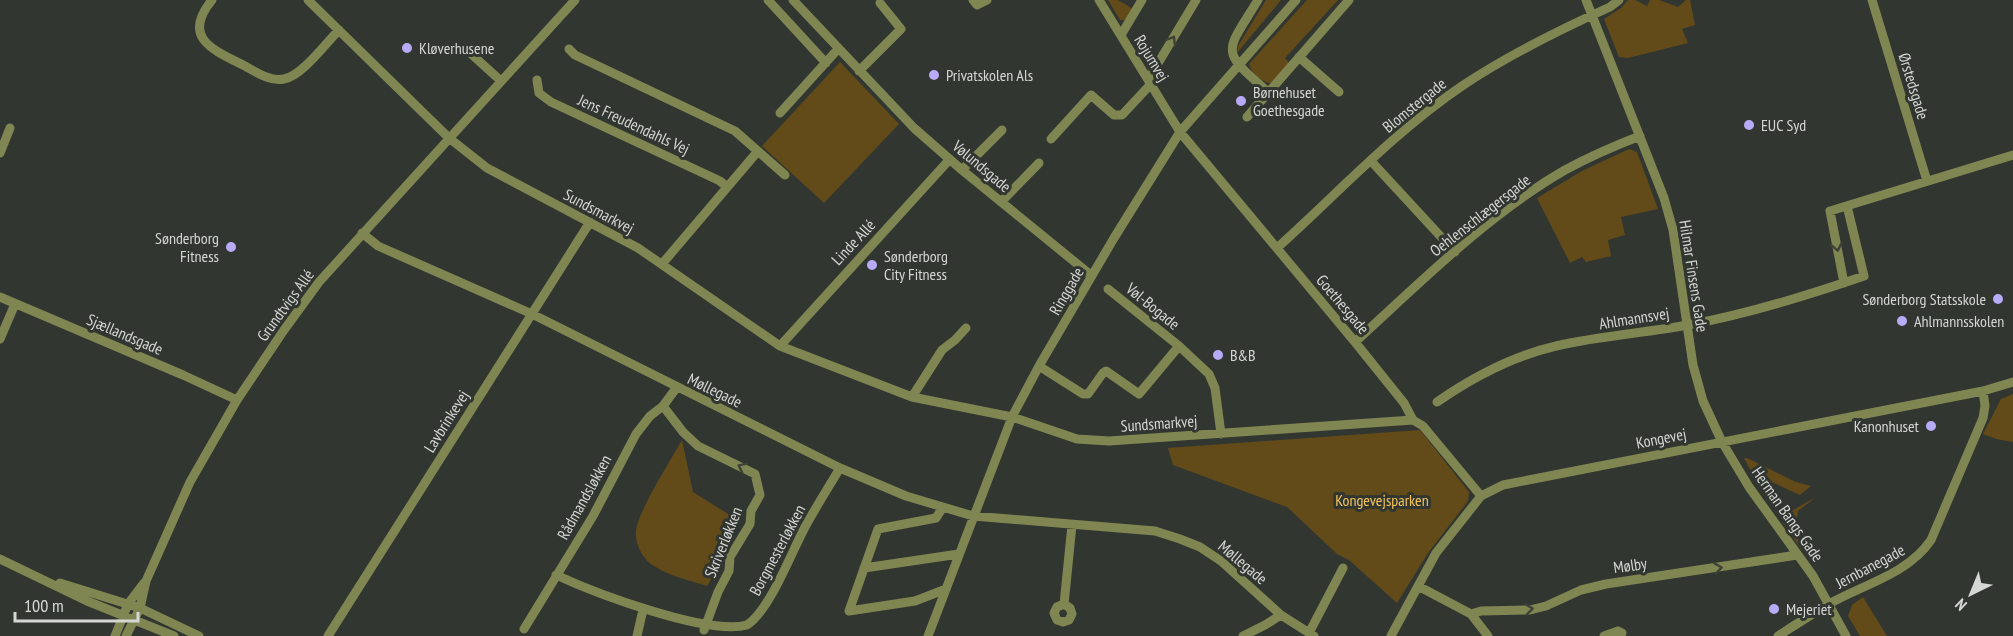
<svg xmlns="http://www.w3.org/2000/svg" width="2013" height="636" font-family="'PT Sans Narrow',sans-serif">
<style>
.green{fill:#624b18}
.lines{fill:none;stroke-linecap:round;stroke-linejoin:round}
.minor{stroke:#808651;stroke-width:9}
.oneway{stroke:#3e4236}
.poi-dot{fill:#b7abf8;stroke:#323631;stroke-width:2}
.labels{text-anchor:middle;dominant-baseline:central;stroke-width:6;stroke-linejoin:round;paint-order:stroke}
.poi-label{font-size:16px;fill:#d5d7d4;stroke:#323631;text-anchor:start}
.street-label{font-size:16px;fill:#d5d7d4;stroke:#323631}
.park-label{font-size:16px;fill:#f6c459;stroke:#323631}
</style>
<rect width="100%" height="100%" fill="#323631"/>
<path class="green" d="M1108,0H1118L1133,9L1125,20H1120Z
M1266,0H1281L1237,53L1238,46Z
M1307,0H1338L1285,58L1290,64L1272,84C1261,81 1253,75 1249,64Z
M1628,0H1635L1647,6L1650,0H1659L1678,7L1686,0H1690L1695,25L1682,29L1688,43L1628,58L1619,57L1604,19L1621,8Z
M840,62L899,124L824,203L762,146Z
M1629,149L1637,152L1658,209L1621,217L1625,235L1608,240L1611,256L1586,262L1582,257L1570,263L1537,198L1582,171Z
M2013,394V442L1996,439L1983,434L2001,399Z
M1420,430L1469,492L1468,501L1428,553L1397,603L1349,560L1337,554L1287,507L1173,465L1168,448Z
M682,440L693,492L736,519L730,527L731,534L717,557L720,564L707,586C688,580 666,575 651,564C641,556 635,543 636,531C638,511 671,460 682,440Z
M1744,458H1747L1796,482L1811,486L1800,495L1752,473Z
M1816,497L1798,511L1796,525L1802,545L1801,549L1783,523V520L1788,513Z
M1863,597L1887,636H1860L1848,616L1852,605Z"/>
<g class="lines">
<path class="minor" d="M212,0C181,38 213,50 245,66C256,72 270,82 284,79C302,76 326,43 339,30
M308,0L449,138L487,168L638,248L780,346L912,397L1012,417L1077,439L1109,441L1413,420
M768,0L826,63
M793,0L914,128L962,170L1092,276
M973,0L977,5L987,0
M1099,0L1180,132L1355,342L1404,403L1413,420L1423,426L1481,496
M1258,0C1225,54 1219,49 1268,92
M1586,0L1664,198L1673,230L1693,365L1703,401L1722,442L1749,487L1813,576L1846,636
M1872,0L1927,181
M1121,35L1142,0
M569,49L575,55L735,131L785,175
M468,51L501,81
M1299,57L1339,92
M859,71L901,29L880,3
M537,80L539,93L551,102L720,181L727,187
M1148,80L1196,0
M780,113L838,49
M1247,117L1349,0
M1051,139L1091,95L1114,115H1122L1150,85
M0,153L10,128
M1371,161L1455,252
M962,170L1002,130
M1001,202L1039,163
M362,233L378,246L532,314L840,468L906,496L973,516L1155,531L1180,539L1200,547L1221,561L1281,615L1314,636
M1277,248C1337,194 1394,132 1462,86C1508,55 1559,30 1610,7L1619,0
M662,264L758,151
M1844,283L1830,211L2013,155
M1108,289L1179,346L1209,374L1215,388L1221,434
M0,297L183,375L237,400
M0,339L15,304
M1355,342C1421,282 1487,215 1565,170C1589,157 1614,146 1640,136
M780,346L950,159
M1039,366L1083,394H1088L1103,373L1106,371L1139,394L1179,346
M912,397L942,350L955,340L966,328
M1437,402C1473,377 1513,356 1556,346C1599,336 1644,333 1688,325C1748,314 1806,296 1864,276L1847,206
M663,406L683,432L698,446L755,474L760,495L751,511L750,524L730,557L729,571L718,592L704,630
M943,507L936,518L878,529L849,611L915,601L946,589
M0,559L87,601L174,636
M864,568L959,554
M556,575C595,593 708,636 747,625C770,610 791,553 805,527C816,507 828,488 840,468
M60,583L140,608L199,636
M1418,586L1471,614L1488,636
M1064,604L1070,608L1072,614L1069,620L1063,622L1057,620L1054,613L1057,607L1064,604L1072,525
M1471,614L1481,611L1530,610L1546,606L1581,590L1606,584L1797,555
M524,629L593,516L636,434L650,416L663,406L677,387
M1309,633L1343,568
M115,636L128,604L144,583
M126,636L140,608L146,581L190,482L237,400L284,330L319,282L575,0
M328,636L590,222
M637,636L642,614
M928,636L1012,417L1039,366L1114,238L1180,132L1296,0
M1243,636L1265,625L1281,615
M1391,636L1436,553L1481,496L1503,485L1983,391L2013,382
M1604,636L1618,631L1622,633
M1778,636C1795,625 1812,614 1829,604C1864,584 1908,574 1931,540L1983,418L1985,406L1983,391"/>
</g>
<defs><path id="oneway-chevron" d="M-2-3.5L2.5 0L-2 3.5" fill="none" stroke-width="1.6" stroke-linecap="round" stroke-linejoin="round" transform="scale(1.5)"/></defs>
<g class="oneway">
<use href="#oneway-chevron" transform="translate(1172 40) rotate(-59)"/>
<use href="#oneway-chevron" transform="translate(1837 247) rotate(79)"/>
<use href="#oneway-chevron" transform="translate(742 467) rotate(-154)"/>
<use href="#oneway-chevron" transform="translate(1718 568) rotate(-8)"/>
<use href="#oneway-chevron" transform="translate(1529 609) rotate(-8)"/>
</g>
<g class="poi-dot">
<circle cx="407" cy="48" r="6"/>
<circle cx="934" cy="75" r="6"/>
<circle cx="1241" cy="101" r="6"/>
<circle cx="1749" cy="125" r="6"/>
<circle cx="231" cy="247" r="6"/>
<circle cx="872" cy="265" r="6"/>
<circle cx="1998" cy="299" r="6"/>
<circle cx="1902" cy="321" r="6"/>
<circle cx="1218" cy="355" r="6"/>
<circle cx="1931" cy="426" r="6"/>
<circle cx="1774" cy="609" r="6"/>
</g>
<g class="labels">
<g class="poi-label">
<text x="419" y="48">Kløverhusene</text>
<text x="946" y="75">Privatskolen Als</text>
<text x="1253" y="92">Børnehuset<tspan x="1253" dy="18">Goethesgade</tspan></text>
<text x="1761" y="125">EUC Syd</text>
<text x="219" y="238" text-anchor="end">Sønderborg<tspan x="219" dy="18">Fitness</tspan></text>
<text x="884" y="256">Sønderborg<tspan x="884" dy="18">City Fitness</tspan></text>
<text x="1986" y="299" text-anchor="end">Sønderborg Statsskole</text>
<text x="1914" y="321">Ahlmannsskolen</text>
<text x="1230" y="355">B&amp;B</text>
<text x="1919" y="426" text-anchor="end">Kanonhuset</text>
<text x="1786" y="609">Mejeriet</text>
</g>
<g class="street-label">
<text transform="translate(1152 58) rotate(59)">Rojumvej</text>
<text transform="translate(1914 86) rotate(73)">Ørstedsgade</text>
<text transform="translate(1414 105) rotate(-39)">Blomstergade</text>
<text transform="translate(634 124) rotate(25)">Jens Freudendahls Vej</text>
<text transform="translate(982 166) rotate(40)">Vølundsgade</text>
<text transform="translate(599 211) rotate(28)">Sundsmarkvej</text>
<text transform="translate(1480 215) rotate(-38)">Oehlenschlægersgade</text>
<text transform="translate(853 242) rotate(-47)">Linde Allé</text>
<text transform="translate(1694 276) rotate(81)">Hilmar Finsens Gade</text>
<text transform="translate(1066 291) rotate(-60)">Ringgade</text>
<text transform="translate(1343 304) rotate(50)">Goethesgade</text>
<text transform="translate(285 305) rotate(-54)">Grundtvigs Allé</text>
<text transform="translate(1153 306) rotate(39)">Vøl-Bogade</text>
<text transform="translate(1634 318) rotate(-9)">Ahlmannsvej</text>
<text transform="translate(125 334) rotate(23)">Sjællandsgade</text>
<text transform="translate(715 390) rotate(26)">Møllegade</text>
<text transform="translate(446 421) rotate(-58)">Lavbrinkevej</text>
<text transform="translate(1159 423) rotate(-4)">Sundsmarkvej</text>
<text transform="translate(1661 438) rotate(-11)">Kongevej</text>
<text transform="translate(584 497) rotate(-61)">Rådmandsløkken</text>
<text transform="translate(1788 514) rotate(55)">Herman Bangs Gade</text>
<text transform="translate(723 542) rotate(-68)">Skriverløkken</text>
<text transform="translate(777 550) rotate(-62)">Borgmesterløkken</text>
<text transform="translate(1243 562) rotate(40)">Møllegade</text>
<text transform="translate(1630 565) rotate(-8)">Mølby</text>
<text transform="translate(1870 566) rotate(-28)">Jernbanegade</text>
</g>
<g class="park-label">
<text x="1382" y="500">Kongevejsparken</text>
</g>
</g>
<g transform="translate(1971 594) rotate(223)" stroke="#323631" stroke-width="4.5" paint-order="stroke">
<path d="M0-4.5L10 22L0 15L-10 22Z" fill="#d5d7d4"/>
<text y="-9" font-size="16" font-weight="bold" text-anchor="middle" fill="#d5d7d4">N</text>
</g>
<path d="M15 612v9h123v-9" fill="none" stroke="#d5d7d4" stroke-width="3"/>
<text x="24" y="612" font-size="18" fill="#d5d7d4" stroke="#323631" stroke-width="4.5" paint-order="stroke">100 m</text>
</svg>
